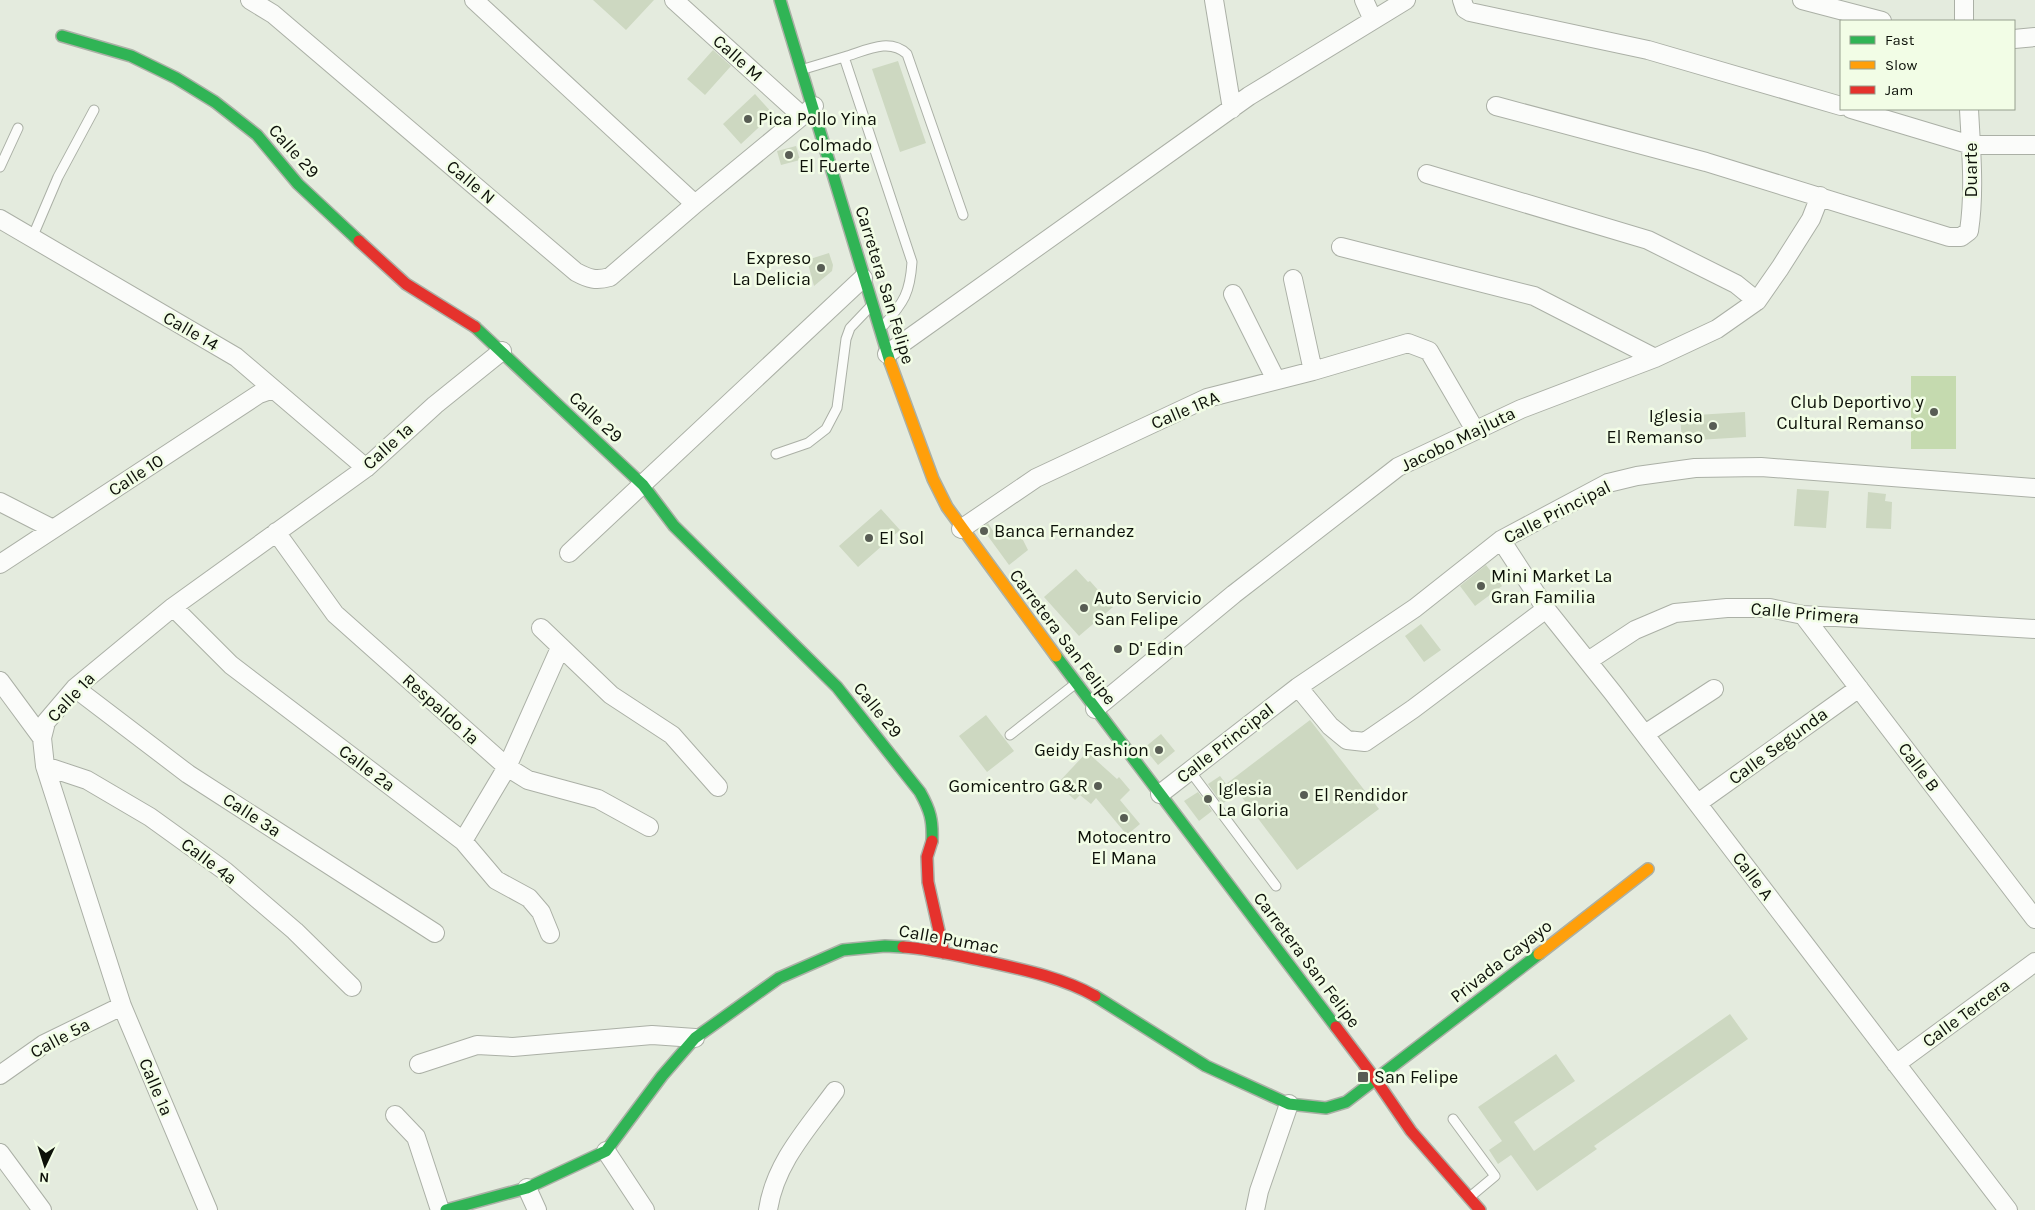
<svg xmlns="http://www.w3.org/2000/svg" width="2035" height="1210" font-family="Karla,sans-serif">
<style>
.green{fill:#c5daaf}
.building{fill:#cdd8c1}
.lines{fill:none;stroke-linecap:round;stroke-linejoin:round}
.lane-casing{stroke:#abb0a6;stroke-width:11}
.street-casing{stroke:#abb0a6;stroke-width:20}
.fast-casing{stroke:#abb0a6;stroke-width:14}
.slow-casing{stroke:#abb0a6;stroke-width:14}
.jam-casing{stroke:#abb0a6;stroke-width:14}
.lane{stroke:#fbfcfa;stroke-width:9}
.street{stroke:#fbfcfa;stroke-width:18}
.fast{stroke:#30b455;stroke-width:11}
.slow{stroke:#ff9f0a;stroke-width:11}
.jam{stroke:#e5322d;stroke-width:11}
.poi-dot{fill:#585d54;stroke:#f2fde6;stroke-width:2}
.labels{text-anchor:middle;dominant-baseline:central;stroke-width:5;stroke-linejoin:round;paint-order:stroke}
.street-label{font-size:18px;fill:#0d1109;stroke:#f2fde6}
.poi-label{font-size:18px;fill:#0d1109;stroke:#f2fde6;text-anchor:start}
</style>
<rect width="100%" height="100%" fill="#e4ebde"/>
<path class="green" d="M1911,376H1956V449H1911Z"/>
<path class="building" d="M593,0H654L626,30Z
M713,50L731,66L705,95L687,79Z
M898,61L926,143L900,152L872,69Z
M755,94L773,114L741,144L723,124Z
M796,146L800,160L781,165L777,151Z
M829,253L833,265L832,271L814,286L807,260Z
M1745,412L1746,437L1682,441L1680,416Z
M1797,489L1829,491L1826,528L1794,526Z
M1868,492L1886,494L1885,501L1892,502L1891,529L1866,528Z
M881,509L900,530L858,567L839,546Z
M988,523L999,540L1017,528L1028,550L1009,565L982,528Z
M1486,565L1502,586L1475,606L1460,586Z
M1076,569L1088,582L1090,581L1113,607L1079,636L1044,597Z
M1421,624L1441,650L1424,662L1405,636Z
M986,715L1014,751L987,772L959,736Z
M1310,720L1379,809L1297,870L1238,792L1222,804L1208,784L1220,776L1226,784Z
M1161,734L1175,751L1158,765L1144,748Z
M1087,752L1117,779L1119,777L1130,790L1120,800L1140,824L1127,835L1096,798L1091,804L1080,795L1075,800L1057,784Z
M1198,792L1212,811L1199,821L1184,801Z
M1730,1014L1748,1039L1594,1146L1597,1149L1537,1191L1511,1155L1498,1164L1489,1150L1502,1141L1478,1107L1556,1054L1575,1081L1514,1122L1534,1151Z"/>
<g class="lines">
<g class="lane-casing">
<path id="lane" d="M844,57C865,51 889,37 907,54L963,215
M804,69L844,57L912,262C910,293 904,302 884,325
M0,167L18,128
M32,238L58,177L94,110
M776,454L808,443L826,429L837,408L846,339L850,328L869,308
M1010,735L1075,684
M1190,771L1276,886
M1453,1119L1495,1176L1471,1196"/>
</g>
<g class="street-casing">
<path id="street" d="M250,0L273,14L576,272C589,279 596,281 610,277L695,204L814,106
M474,0L695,204
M674,0L802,116
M1214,0L1232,109
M1364,0L1373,20
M1462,0L1465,9L1470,12L1648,50L1841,106
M1802,0L1882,21
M1964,0V21
M2014,39L2035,37
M1496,106L1706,162L1949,237H1961L1969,231C1975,192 1971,149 1969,109
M1851,109L1971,145H2035
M1427,174L1648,240L1736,284L1757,301
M0,219L236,357L366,468
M1341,247L1534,296L1655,358
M1293,279L1313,371
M1233,294L1276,380
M887,354L1249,96L1406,0
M0,502L53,529
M961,529L1036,478L1207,398L1313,371L1408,343L1429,351L1475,430
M276,532L335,614L507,767L528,780L598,799L649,827
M1501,540L1546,609L1613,693L2008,1210
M569,553L863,278
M0,564L259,394L273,389
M173,607L231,665L463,841L496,880L529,898L541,912L550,934
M1803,615L2035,919
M541,628L611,695L672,735L718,787
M1588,661L1635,630L1675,613L1727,608H1770L1803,615L2035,629
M0,681L42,738
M1298,687L1330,726L1347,740L1365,742L1413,709L1546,609
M75,688L188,774L435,933
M1095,709L1234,594L1398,467L1521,409L1655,358L1717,329L1757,301L1780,268L1811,219L1820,196
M1645,734L1714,689
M45,766L87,780L150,817L225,871L295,931L352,987
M1160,794L1298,687L1415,608L1501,540L1608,483L1637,476L1695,468L1761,467L2035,488
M1698,803L1859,688
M463,841L507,767L560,648
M419,1064L477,1045L513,1047L652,1035L695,1038
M1896,1064L2035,962
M0,1075L44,1044L122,1006
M395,1115L416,1137L440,1210
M606,1151L645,1210
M0,1153L42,1210
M527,1188L537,1210
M208,1210L122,1006L45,766L42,738L46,722L75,688L173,607L366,468L435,405L502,351
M768,1210C775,1163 808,1128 835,1091
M1255,1210L1259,1191L1289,1104"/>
</g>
<g class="fast-casing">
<path id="fast" d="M780,0L890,362
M62,36L131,56L176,78L215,102L257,135L298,184L359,241
M475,327L643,485L674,526L837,687L920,792C930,810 933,820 932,841
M1056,656L1336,1027
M1095,996L1206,1066L1289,1104L1326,1108L1346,1102L1539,954
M446,1210L527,1188L606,1151L662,1076L695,1038L779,978L843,950L885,946L903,947"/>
</g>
<g class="slow-casing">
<path id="slow" d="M890,362L933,479L947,507L1056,656
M1539,954L1648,869"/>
</g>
<g class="jam-casing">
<path id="jam" d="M359,241L406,284L475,327
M932,841L927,857L928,882L944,953
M903,947C932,949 960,956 989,962C1025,970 1063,978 1095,996
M1336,1027L1376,1080L1411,1131L1480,1210"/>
</g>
<use href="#lane" class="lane"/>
<use href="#street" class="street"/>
<use href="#fast" class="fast"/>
<use href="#slow" class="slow"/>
<use href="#jam" class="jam"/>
</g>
<g class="poi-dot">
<circle cx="748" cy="119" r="5"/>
<circle cx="789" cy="155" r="5"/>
<circle cx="821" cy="268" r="5"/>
<circle cx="1934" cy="412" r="5"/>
<circle cx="1713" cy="426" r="5"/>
<circle cx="984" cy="531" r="5"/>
<circle cx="869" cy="538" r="5"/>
<circle cx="1481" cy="586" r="5"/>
<circle cx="1084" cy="608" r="5"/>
<circle cx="1118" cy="649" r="5"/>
<circle cx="1159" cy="750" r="5"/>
<circle cx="1098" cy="786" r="5"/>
<circle cx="1304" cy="795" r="5"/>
<circle cx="1208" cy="799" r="5"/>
<circle cx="1124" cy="818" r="5"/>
<rect x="1357" y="1071" width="12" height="12" rx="2.5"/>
</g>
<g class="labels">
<g class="street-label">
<text transform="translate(738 58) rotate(42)">Calle M</text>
<text transform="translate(294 151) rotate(48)">Calle 29</text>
<text transform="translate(1971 170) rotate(-90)">Duarte</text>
<text transform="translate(471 182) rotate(40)">Calle N</text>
<text transform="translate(885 285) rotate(73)">Carretera San Felipe</text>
<text transform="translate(191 331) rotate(30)">Calle 14</text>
<text transform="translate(1185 410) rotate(-23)">Calle 1RA</text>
<text transform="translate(596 417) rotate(43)">Calle 29</text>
<text transform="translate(1458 439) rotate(-26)">Jacobo Majluta</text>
<text transform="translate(388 446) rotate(-42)">Calle 1a</text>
<text transform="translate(136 475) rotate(-33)">Calle 10</text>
<text transform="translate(1557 512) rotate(-27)">Calle Principal</text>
<text transform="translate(1805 613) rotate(5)">Calle Primera</text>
<text transform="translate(1063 637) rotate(53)">Carretera San Felipe</text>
<text transform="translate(71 697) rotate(-47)">Calle 1a</text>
<text transform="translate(441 709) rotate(42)">Respaldo 1a</text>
<text transform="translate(878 710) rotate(51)">Calle 29</text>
<text transform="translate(1225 743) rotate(-38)">Calle Principal</text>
<text transform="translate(1778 746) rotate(-36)">Calle Segunda</text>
<text transform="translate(1919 767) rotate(53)">Calle B</text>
<text transform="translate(367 768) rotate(37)">Calle 2a</text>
<text transform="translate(252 815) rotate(33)">Calle 3a</text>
<text transform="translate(209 861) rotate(37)">Calle 4a</text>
<text transform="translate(1753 876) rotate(53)">Calle A</text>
<text transform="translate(949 939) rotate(10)">Calle Pumac</text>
<text transform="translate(1307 960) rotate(53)">Carretera San Felipe</text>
<text transform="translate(1501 961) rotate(-38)">Privada Cayayo</text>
<text transform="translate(1966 1013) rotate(-36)">Calle Tercera</text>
<text transform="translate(60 1038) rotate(-28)">Calle 5a</text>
<text transform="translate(156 1087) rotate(67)">Calle 1a</text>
</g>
<g class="poi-label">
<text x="758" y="119">Pica Pollo Yina</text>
<text x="799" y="145">Colmado<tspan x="799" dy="21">El Fuerte</tspan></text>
<text x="811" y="258" text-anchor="end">Expreso<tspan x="811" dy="21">La Delicia</tspan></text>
<text x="1924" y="402" text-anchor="end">Club Deportivo y<tspan x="1924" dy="21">Cultural Remanso</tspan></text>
<text x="1703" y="416" text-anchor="end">Iglesia<tspan x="1703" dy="21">El Remanso</tspan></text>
<text x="994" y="531">Banca Fernandez</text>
<text x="879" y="538">El Sol</text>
<text x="1491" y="576">Mini Market La<tspan x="1491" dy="21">Gran Familia</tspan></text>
<text x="1094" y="598">Auto Servicio<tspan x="1094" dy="21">San Felipe</tspan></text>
<text x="1128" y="649">D' Edin</text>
<text x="1149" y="750" text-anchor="end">Geidy Fashion</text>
<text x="1088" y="786" text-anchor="end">Gomicentro G&amp;R</text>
<text x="1218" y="789">Iglesia<tspan x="1218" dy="21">La Gloria</tspan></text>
<text x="1314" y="795">El Rendidor</text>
<text x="1124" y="837" text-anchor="middle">Motocentro<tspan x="1124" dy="21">El Mana</tspan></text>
<text x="1374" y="1077">San Felipe</text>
</g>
</g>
<rect x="1840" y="20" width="175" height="90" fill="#f2fde6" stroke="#969f8e"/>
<rect x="1850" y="36" width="25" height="8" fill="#30b455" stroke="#969f8e"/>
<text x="1885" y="45" font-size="15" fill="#0d1109">Fast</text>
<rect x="1850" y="61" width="25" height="8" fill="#ff9f0a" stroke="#969f8e"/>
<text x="1885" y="70" font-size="15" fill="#0d1109">Slow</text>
<rect x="1850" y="86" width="25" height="8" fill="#e5322d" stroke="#969f8e"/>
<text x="1885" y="95" font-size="15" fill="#0d1109">Jam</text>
<g transform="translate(45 1165) rotate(184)" stroke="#f2fde6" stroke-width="4" paint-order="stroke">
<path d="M0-4L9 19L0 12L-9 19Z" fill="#0d1109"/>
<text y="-8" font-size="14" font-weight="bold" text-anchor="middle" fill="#0d1109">N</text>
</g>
</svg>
